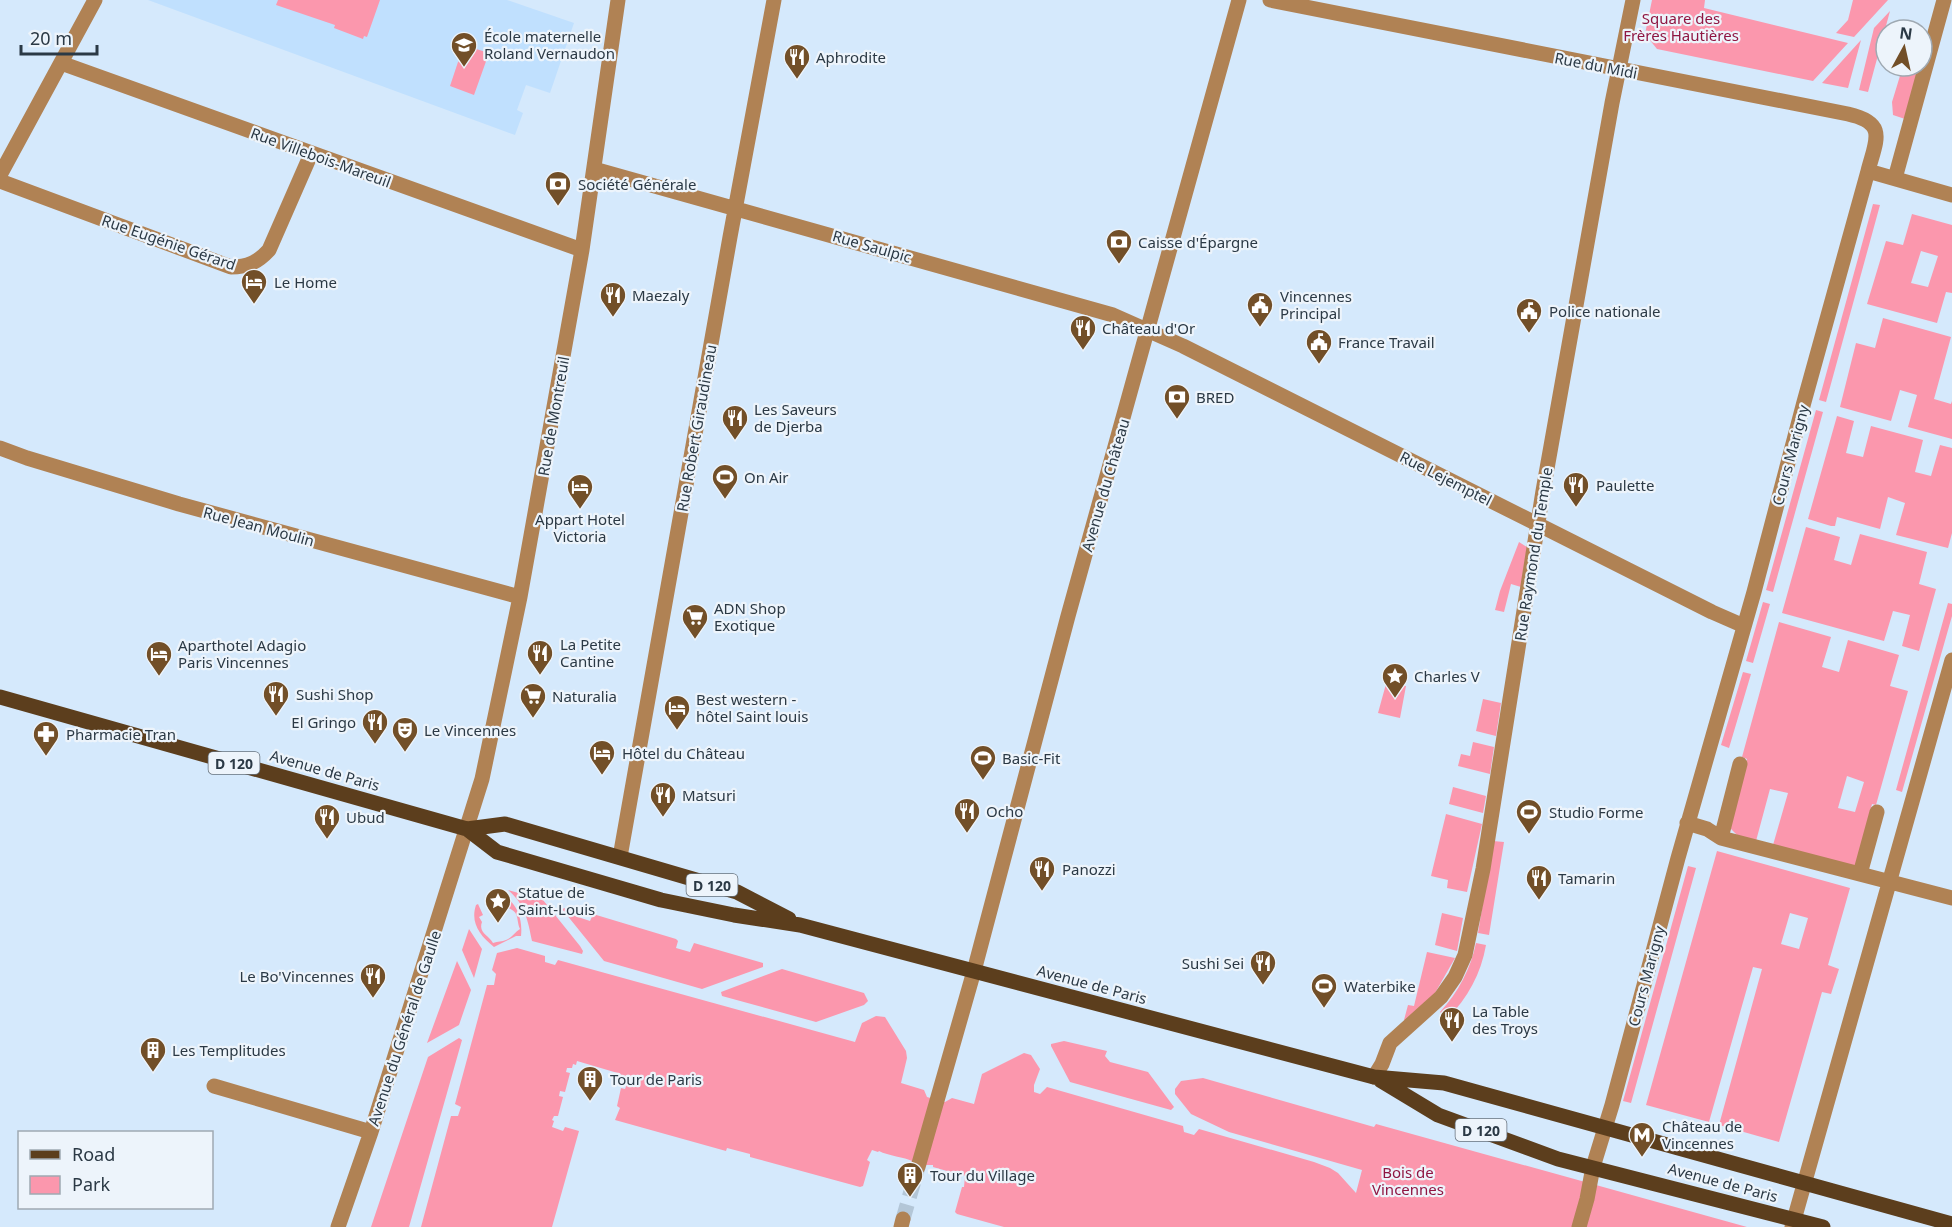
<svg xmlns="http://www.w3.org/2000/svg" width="1952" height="1227" font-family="'Noto Sans',sans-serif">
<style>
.built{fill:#c0e0fe}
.green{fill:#fb97ad;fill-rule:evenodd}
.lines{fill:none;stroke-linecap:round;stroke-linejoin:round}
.minor-tunnel{stroke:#b3c6d7;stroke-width:15;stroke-dasharray:15 8;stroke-linecap:butt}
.minor{stroke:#b08254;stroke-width:15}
.major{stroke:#5c3e1d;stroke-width:15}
.labels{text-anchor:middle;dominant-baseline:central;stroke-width:4.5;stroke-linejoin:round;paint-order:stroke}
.shield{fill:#edf4fb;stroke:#65717c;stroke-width:1.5}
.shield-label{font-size:14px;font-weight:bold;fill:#2b3945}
.park-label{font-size:15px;fill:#8f1642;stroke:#edf4fb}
.poi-label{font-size:15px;fill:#2b3945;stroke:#edf4fb;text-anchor:start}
.street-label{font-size:15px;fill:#2b3945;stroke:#edf4fb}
</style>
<rect width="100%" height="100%" fill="#d5e9fc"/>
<path class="built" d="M148,0H507L574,23L550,93L526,85L517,110L523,113L515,135Z"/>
<path class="green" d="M278,0H380L367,37L364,36L363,39L334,28L335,25L276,5Z
M1652,0H1705L1704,8L1848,43L1813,81L1657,49L1645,34Z
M1853,0H1888L1854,37L1836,33L1848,20Z
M1890,11L1868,92L1859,90L1874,28Z
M1861,40L1848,88L1822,83Z
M473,48L489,53L474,95L450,86L458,62Z
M1903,66H1919L1905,119L1893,115L1892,102Z
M1873,204L1880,205L1826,402L1819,400Z
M1912,214L1952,225V293L1946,292L1937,323L1867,304L1886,241L1903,245ZM1921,251L1938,256L1928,287L1911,283Z
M1883,318L1951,337L1934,399L1951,404L1952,401V439L1908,427L1917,395L1900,390L1891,421L1840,407L1856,343L1875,348Z
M1816,410L1823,412L1773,592L1766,590Z
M1837,416L1854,421L1846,453L1863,457L1871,426L1923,440L1915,472L1931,476L1940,445L1952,448V533L1948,548L1896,535L1905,503L1888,497L1880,529L1837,517L1835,526H1831L1808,519Z
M1806,527L1840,537L1834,560L1851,565L1860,534L1927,552L1919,584L1936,589L1919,651L1902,646L1910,615L1893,611L1884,641L1782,613Z
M1519,542L1527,547L1521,587L1511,584L1504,612L1495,610L1500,591Z
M1763,602L1770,604L1753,663L1746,661Z
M1948,603L1952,604V616L1902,792L1896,790Z
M1779,622L1831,637L1822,667L1839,672L1848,640L1899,655L1890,686L1908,691L1876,805L1872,804L1855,868L1773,845L1788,793L1770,789L1756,841L1737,835L1729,827L1747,759L1742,757ZM1847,776L1864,782L1855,812L1838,808Z
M1743,672L1751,674L1729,748L1721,745Z
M1386,684L1406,686L1400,718L1378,713Z
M1483,699L1501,703L1496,736L1476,731Z
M1473,742L1494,747L1490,774L1458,766L1461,754L1470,756Z
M1453,787L1486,796L1483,813L1449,804Z
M1446,814L1482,824L1467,892L1447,888L1448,880L1431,876Z
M1493,841L1504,842L1489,935L1478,933Z
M1717,851L1850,888L1828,965L1839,969L1831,994L1822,992L1779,1142L1719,1125L1762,969L1753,967L1709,1122L1646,1105ZM1790,913L1808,918L1799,949L1781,944Z
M1688,866L1696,868L1631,1103L1623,1101Z
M508,890L543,900L580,946L583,951L582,954L532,941C528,921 525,904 508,890Z
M498,892C516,900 523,918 521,936H516L494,947C480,936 470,923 476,905L478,904L483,915L479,917L482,922C478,933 489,935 493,943C498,941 502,942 506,940C512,938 515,932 520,929C516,920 520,912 508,908L506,903L502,905L496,893Z
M569,907L576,910L575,916L590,921L593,914L676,939L678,941L676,948L690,952L694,943L763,963V967L702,989L604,961L562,909Z
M1442,913L1463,918L1457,951L1435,945Z
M469,929L482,949L474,978L462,950Z
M1476,943L1486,945C1481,974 1467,999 1447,1019L1440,1012C1458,993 1471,968 1476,943Z
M517,948L545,956V962L555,965L558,960L855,1042L862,1023L876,1016L885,1017L906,1051L907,1058L901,1083L924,1090L927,1097L945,1102L952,1098L974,1104L982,1074L1024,1053L1031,1055L1040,1069L1034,1085V1092L1040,1094L1047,1087L1183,1126L1184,1132L1194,1135L1199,1129L1314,1162L1330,1168L1338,1173L1356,1193L1362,1170L1229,1132L1191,1114L1175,1094V1089L1181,1081L1203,1078L1374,1127L1376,1124L1747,1227H1004L957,1214L955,1212L962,1187H964L965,1176L955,1171L954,1173L933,1167V1165H925L924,1168L910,1165L912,1161C905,1157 888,1156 879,1151L878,1152L872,1150L867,1160L870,1162L863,1186L860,1187L750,1157V1154L727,1148L726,1151L615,1120L620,1108L617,1106L621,1088L625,1089L627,1084L623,1083L624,1079L620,1078L621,1074L577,1061L576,1065L573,1064L572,1068H567L566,1072L570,1073L565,1092L560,1091L559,1096L563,1097L558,1116H554L552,1120L554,1121L552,1127L563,1131L565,1127L579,1131L552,1227H421L451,1116H458L461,1107L455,1104L487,985H494L496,974L492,970L497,953Z
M1427,952L1455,958L1435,993L1406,1020H1404L1408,1005L1414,1006Z
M457,961L471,990L459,1025L427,1043Z
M782,969L864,993L868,1001L864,1005L816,1022L722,996L721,992Z
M459,1038L462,1040L409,1227H371L428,1057Z
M1064,1041L1107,1051L1105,1056L1110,1062L1148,1072L1174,1107L1171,1110L1070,1082L1051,1046V1044Z"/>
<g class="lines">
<path class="minor-tunnel" d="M903,1219L918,1167"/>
<path class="minor" d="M1270,0L1848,114C1888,123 1876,140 1868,171L1804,402L1754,592L1678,858L1612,1105L1593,1167L1587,1199L1579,1227
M61,63L582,250
M594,169L1113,315L1183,346L1712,612L1744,626
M1868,171L1952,195
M1897,171L1944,0
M0,175L95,0
M0,181L231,267C248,267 258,262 269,250L311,154
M0,448L27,458L179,504L520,597
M1687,823L1707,829L1721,838L1952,898
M1721,838L1740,764
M620,857L730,237L774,0
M1860,874L1877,812
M1374,1077L1382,1064L1390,1043L1441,997L1455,977L1465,955L1483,869L1543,491L1612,103L1633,0
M214,1086L371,1132
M918,1167L974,971L1068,616L1239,0
M338,1227L371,1132L482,779L520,597L582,250L618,0
M901,1227L903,1219
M1792,1227L1952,660"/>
<path class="major" d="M0,697L467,829L497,852L661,900L734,915L800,925L1374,1077L1444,1083L1952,1224
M467,829L505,824L737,892L789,919
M1380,1080L1438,1115L1558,1159L1823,1227"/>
</g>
<defs>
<g id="school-pin" transform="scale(1.35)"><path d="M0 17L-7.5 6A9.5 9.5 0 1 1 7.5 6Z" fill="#724f28" stroke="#edf4fb"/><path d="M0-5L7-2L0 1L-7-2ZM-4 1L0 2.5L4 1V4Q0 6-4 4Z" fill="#fff"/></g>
<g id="restaurant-pin" transform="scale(1.35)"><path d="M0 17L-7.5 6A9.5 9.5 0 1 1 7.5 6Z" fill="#724f28" stroke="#edf4fb"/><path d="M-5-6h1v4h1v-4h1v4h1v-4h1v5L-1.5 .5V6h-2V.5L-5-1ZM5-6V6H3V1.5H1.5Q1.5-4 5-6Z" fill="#fff"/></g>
<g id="bank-pin" transform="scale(1.35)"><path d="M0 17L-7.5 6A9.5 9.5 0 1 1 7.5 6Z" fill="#724f28" stroke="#edf4fb"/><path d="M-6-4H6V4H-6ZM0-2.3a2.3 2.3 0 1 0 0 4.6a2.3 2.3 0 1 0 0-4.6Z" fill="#fff"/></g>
<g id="hotel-pin" transform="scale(1.35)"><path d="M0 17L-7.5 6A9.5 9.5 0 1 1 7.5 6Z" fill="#724f28" stroke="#edf4fb"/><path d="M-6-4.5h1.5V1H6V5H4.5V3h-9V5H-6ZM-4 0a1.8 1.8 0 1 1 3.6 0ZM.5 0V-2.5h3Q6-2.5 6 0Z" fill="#fff"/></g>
<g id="civic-pin" transform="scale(1.35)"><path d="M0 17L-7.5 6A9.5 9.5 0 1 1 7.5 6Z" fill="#724f28" stroke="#edf4fb"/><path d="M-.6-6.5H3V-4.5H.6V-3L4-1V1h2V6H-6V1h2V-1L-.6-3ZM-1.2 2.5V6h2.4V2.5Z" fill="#fff"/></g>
<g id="stadium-pin" transform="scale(1.35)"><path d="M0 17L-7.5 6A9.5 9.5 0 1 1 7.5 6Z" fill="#724f28" stroke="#edf4fb"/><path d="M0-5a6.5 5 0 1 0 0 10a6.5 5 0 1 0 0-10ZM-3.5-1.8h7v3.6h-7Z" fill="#fff"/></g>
<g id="supermarket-pin" transform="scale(1.35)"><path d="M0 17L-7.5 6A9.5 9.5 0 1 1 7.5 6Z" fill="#724f28" stroke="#edf4fb"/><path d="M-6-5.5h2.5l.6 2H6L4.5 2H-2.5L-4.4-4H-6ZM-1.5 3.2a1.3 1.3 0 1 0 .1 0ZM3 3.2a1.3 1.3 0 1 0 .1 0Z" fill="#fff"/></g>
<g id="sight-pin" transform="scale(1.35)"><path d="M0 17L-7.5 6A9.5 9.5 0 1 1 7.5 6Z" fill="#724f28" stroke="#edf4fb"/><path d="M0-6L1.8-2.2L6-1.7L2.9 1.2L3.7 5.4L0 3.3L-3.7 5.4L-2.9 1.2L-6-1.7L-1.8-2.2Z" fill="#fff"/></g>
<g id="theatre-pin" transform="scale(1.35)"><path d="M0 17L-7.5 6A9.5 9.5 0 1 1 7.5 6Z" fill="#724f28" stroke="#edf4fb"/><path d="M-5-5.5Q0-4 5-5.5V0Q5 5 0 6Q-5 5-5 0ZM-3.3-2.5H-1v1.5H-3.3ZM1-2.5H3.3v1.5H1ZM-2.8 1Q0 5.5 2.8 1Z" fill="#fff"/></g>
<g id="pharmacy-pin" transform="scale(1.35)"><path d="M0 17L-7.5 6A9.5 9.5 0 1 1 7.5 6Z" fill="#724f28" stroke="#edf4fb"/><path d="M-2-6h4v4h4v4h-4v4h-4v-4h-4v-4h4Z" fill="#fff"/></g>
<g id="building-pin" transform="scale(1.35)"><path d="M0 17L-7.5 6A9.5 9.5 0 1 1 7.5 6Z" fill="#724f28" stroke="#edf4fb"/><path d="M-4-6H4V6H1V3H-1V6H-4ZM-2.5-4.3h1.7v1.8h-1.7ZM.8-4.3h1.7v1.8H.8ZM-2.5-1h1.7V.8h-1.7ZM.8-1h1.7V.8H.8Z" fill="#fff"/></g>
<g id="metro-pin" transform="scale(1.35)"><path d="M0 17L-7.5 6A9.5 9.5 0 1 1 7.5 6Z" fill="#724f28" stroke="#edf4fb"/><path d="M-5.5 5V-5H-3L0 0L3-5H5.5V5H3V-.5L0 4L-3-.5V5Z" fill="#fff"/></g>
</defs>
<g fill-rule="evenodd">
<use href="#school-pin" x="464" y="45"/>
<use href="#restaurant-pin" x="797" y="57"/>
<use href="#bank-pin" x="558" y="184"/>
<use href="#bank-pin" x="1119" y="242"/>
<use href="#hotel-pin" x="254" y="282"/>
<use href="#restaurant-pin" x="613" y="295"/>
<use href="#civic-pin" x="1260" y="305"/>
<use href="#civic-pin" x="1529" y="311"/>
<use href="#restaurant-pin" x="1083" y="328"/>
<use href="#civic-pin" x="1319" y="342"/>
<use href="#bank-pin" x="1177" y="397"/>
<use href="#restaurant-pin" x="735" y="418"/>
<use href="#stadium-pin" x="725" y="477"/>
<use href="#restaurant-pin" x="1576" y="485"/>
<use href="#hotel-pin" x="580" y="487"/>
<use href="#supermarket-pin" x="695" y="617"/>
<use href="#restaurant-pin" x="540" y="653"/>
<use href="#hotel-pin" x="159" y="654"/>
<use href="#sight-pin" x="1395" y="676"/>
<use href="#restaurant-pin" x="276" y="694"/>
<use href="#supermarket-pin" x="533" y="696"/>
<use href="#hotel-pin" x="677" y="708"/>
<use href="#restaurant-pin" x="375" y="722"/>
<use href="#theatre-pin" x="405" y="730"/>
<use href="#pharmacy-pin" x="46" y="734"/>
<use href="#hotel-pin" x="602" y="753"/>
<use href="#stadium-pin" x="983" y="758"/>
<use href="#restaurant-pin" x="663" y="795"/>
<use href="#restaurant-pin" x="967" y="811"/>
<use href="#stadium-pin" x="1529" y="812"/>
<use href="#restaurant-pin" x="327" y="817"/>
<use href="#restaurant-pin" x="1042" y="869"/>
<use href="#restaurant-pin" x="1539" y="878"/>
<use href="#sight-pin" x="498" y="901"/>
<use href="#restaurant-pin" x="1263" y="963"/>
<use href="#restaurant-pin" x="373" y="976"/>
<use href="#stadium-pin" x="1324" y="986"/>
<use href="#restaurant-pin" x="1452" y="1020"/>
<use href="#building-pin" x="153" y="1050"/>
<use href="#building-pin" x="590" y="1079"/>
<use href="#metro-pin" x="1642" y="1135"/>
<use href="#building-pin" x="910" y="1175"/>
</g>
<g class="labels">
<g class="shield">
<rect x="208.5" y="752" width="51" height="22" rx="4.5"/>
<rect x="686.5" y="874" width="51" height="22" rx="4.5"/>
<rect x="1455.5" y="1119" width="51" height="22" rx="4.5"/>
</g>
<g class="shield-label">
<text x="234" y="763">D 120</text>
<text x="712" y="885">D 120</text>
<text x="1481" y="1130">D 120</text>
</g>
<g class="park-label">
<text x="1681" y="18">Square des<tspan x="1681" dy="17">Frères Hautières</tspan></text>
<text x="1408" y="1172">Bois de<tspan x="1408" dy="17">Vincennes</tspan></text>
</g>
<g class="poi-label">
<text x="484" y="36">École maternelle<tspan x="484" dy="17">Roland Vernaudon</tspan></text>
<text x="816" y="57">Aphrodite</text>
<text x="578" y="184">Société Générale</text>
<text x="1138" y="242">Caisse d'Épargne</text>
<text x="274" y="282">Le Home</text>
<text x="632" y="295">Maezaly</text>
<text x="1280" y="296">Vincennes<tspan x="1280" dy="17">Principal</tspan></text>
<text x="1549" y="311">Police nationale</text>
<text x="1102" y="328">Château d'Or</text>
<text x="1338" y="342">France Travail</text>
<text x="1196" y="397">BRED</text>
<text x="754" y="409">Les Saveurs<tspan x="754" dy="17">de Djerba</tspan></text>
<text x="744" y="477">On Air</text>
<text x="1596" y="485">Paulette</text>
<text x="580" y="519" text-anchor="middle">Appart Hotel<tspan x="580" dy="17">Victoria</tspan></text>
<text x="714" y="608">ADN Shop<tspan x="714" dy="17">Exotique</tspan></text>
<text x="560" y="644">La Petite<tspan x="560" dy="17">Cantine</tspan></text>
<text x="178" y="645">Aparthotel Adagio<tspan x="178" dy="17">Paris Vincennes</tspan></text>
<text x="1414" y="676">Charles V</text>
<text x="296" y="694">Sushi Shop</text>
<text x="552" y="696">Naturalia</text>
<text x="696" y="699">Best western -<tspan x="696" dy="17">hôtel Saint louis</tspan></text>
<text x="356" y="722" text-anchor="end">El Gringo</text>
<text x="424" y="730">Le Vincennes</text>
<text x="66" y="734">Pharmacie Tran</text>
<text x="622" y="753">Hôtel du Château</text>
<text x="1002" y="758">Basic-Fit</text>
<text x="682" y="795">Matsuri</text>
<text x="986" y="811">Ocho</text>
<text x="1549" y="812">Studio Forme</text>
<text x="346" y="817">Ubud</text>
<text x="1062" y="869">Panozzi</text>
<text x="1558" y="878">Tamarin</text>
<text x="518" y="892">Statue de<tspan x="518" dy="17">Saint-Louis</tspan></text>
<text x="1244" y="963" text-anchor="end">Sushi Sei</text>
<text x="354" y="976" text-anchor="end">Le Bo'Vincennes</text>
<text x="1344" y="986">Waterbike</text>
<text x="1472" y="1011">La Table<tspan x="1472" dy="17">des Troys</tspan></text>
<text x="172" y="1050">Les Templitudes</text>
<text x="610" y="1079">Tour de Paris</text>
<text x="1662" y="1126">Château de<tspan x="1662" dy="17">Vincennes</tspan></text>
<text x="930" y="1175">Tour du Village</text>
</g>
<g class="street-label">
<text transform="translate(1596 65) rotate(11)">Rue du Midi</text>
<text transform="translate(321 157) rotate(20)">Rue Villebois-Mareuil</text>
<text transform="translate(169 242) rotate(19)">Rue Eugénie Gérard</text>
<text transform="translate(872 246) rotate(16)">Rue Saulpic</text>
<text transform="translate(553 416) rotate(-80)">Rue de Montreuil</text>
<text transform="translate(696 428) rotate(-80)">Rue Robert Giraudineau</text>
<text transform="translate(1790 455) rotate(-75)">Cours Marigny</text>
<text transform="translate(1446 478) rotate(27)">Rue Lejemptel</text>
<text transform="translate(1105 485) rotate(-74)">Avenue du Château</text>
<text transform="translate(259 526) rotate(15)">Rue Jean Moulin</text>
<text transform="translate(1533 554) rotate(-81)">Rue Raymond du Temple</text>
<text transform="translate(325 770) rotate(16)">Avenue de Paris</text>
<text transform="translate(1646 976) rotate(-75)">Cours Marigny</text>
<text transform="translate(1092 984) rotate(15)">Avenue de Paris</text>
<text transform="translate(404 1028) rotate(-72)">Avenue du Général de Gaulle</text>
<text transform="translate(1723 1182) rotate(15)">Avenue de Paris</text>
</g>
</g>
<rect x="18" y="1131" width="195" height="78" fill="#edf4fb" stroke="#9fa9b2" stroke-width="1.5"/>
<rect x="30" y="1150" width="30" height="9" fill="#5c3e1d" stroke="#9fa9b2" stroke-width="1.5"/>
<text x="72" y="1161" font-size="18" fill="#2b3945">Road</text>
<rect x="30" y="1176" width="30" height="18" fill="#fb97ad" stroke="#9fa9b2" stroke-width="1.5"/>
<text x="72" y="1191" font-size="18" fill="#2b3945">Park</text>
<g transform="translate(1904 48) rotate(8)"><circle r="28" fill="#edf4fb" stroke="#9fa9b2" stroke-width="1.5"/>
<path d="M0-4.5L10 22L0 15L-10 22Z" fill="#724f28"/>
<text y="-9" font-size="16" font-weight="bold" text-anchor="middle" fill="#2b3945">N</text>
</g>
<path d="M21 45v9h76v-9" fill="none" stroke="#2b3945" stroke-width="3"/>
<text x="30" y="45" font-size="18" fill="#2b3945" stroke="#edf4fb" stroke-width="4.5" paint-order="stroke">20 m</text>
</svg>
